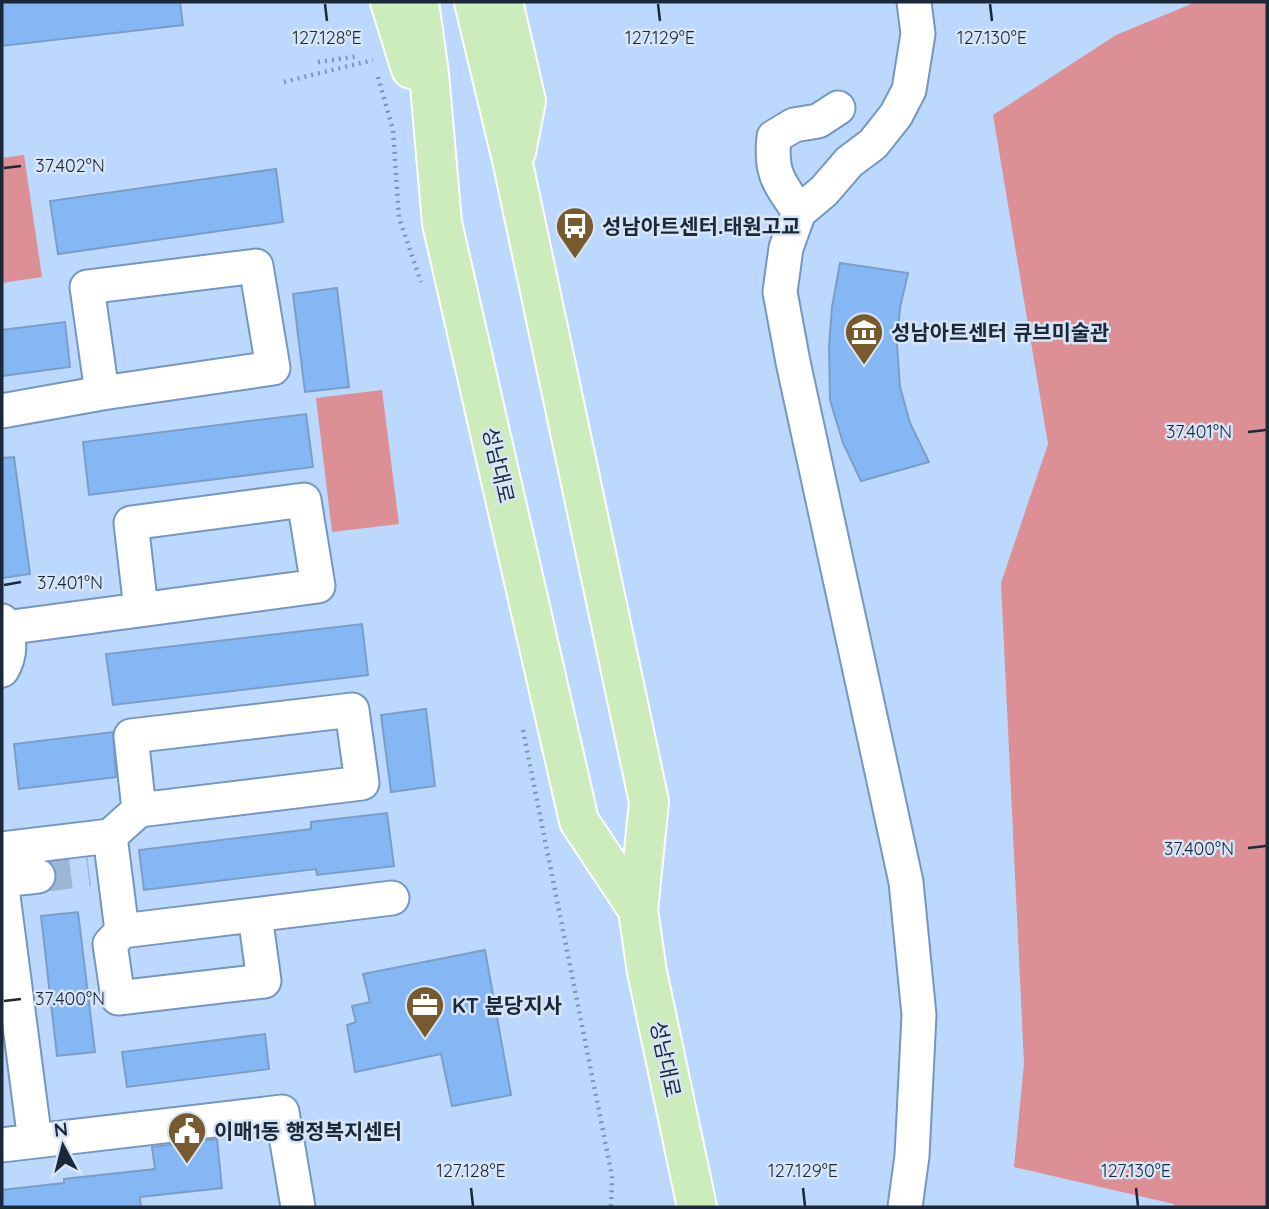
<svg xmlns="http://www.w3.org/2000/svg" width="1269" height="1209" font-family="Quicksand,'Noto Sans KR',sans-serif">
<style>
.green{fill:#dc8f95}
.building{fill:#85b7f5;stroke:#7b9dc8;stroke-width:2}
.lines{fill:none;stroke-linecap:round;stroke-linejoin:round}
.minor-tunnel{stroke:#9cb6d6;stroke-width:33;stroke-dasharray:33 17;stroke-linecap:butt}
.minor-casing{stroke:#7496c0;stroke-width:37}
.major-casing{stroke:#fff;stroke-width:42}
.path{stroke:#7f96b3;stroke-width:4.5;stroke-dasharray:2 5;stroke-linecap:butt}
.minor{stroke:#fff;stroke-width:33}
.major{stroke:#cdecbb;stroke-width:38}
.ticks{fill:none;stroke:#1a2839;stroke-width:2.5}
.labels{text-anchor:middle;dominant-baseline:central;stroke-width:5;stroke-linejoin:round;paint-order:stroke}
.poi-label{font-size:21px;font-weight:bold;fill:#1a2839;stroke:#d7e5f7;text-anchor:start}
.street-label{font-size:21px;fill:#1a2839;stroke:#d7e5f7}
.ticks-label{font-size:18px;text-anchor:middle;fill:#1a2839;stroke:#d7e5f7;stroke-width:5;stroke-linejoin:round;paint-order:stroke}
</style>
<rect width="100%" height="100%" fill="#bcd9fd"/>
<path class="green" d="M1196,2H1267V1207H1174V1204L1014,1167L1024,1063L1001,583L1048,444L993,115L1116,35Z
M24,155L42,277L2,283V158Z
M382,390L399,524L332,532L316,398Z"/>
<path class="building" d="M2,2H180L183,25L2,46Z
M276,169L283,222L58,254L50,201Z
M840,263L908,273L900,308L897,345L900,387L910,423L929,462L861,481L843,443L830,400L829,346L832,307Z
M337,288L349,387L305,392L293,294Z
M65,322L70,367L2,376V330Z
M306,414L313,467L89,495L83,442Z
M14,457L30,574L2,578V458Z
M362,624L368,675L113,705L106,654Z
M426,709L435,786L391,792L381,715Z
M113,732L116,777L19,789L14,744Z
M387,813L394,866L317,875L316,869L144,890L139,850L311,829V822Z
M78,912L95,1052L57,1056L41,916Z
M485,950L511,1095L452,1106L441,1054L355,1072L347,1025L356,1022L352,1006L370,1002L363,974Z
M265,1034L269,1069L127,1087L122,1052Z
M217,1139L222,1188L140,1197L141,1207H2V1190L64,1183V1179L155,1169L152,1147Z"/>
<g class="lines">
<path class="minor-tunnel" d="M38,876L89,870"/>
<g class="minor-casing">
<path id="minor" d="M799,212C779,182 770,174 774,137L794,125L818,121L838,108
M2,411L102,393L273,368L256,266L87,287L102,393
M2,621C10,639 12,653 2,670
M5,628L318,586L304,500L131,523L141,609
M110,836L122,931L110,944L118,998L264,981L255,915
M2,849L110,836L139,810L362,783L352,710L131,736L139,810
M2,880L38,876
M2,888L35,1141
M122,931L392,898
M2,1145L282,1112L298,1207
M905,1207L912,1156L919,1015L906,882L793,362L780,292L786,248L799,212L824,191L849,162L873,144L896,115L909,90L918,34L914,2"/>
</g>
<g class="major-casing">
<path id="major" d="M390,2L411,69
M419,2L429,74L442,223L579,821L638,910
M474,2L513,164L649,802L638,910L647,972L697,1207
M503,2L526,101L516,152"/>
</g>
<path class="path" d="M318,62L359,56
M378,77L393,130L399,218L421,282
M284,82L373,60
M523,730L612,1176L611,1207"/>
<use href="#minor" class="minor"/>
<use href="#major" class="major"/>
</g>
<path class="ticks" d="M325,4L327,21M658,4L660,21M990,4L992,21M4,168L21,166M1248,432L1266,430M4,585L21,582M1248,848L1266,846M4,1001L21,999M471,1188L473,1206M803,1188L805,1206M1136,1188L1138,1206"/>
<defs>
<g id="bus-pin" transform="scale(2.0125)"><path d="M0 17L-7.5 6A9.5 9.5 0 1 1 7.5 6Z" fill="#785a2f" stroke="#d7e5f7"/><path d="M-5-6H5V4H4V6H2V4H-2V6H-4V4H-5ZM-3.5-4V0h7V-4ZM-3.5 1.2v1.5H-2V1.2ZM2 1.2v1.5H3.5V1.2Z" fill="#fff"/></g>
<g id="museum-pin" transform="scale(2.0125)"><path d="M0 17L-7.5 6A9.5 9.5 0 1 1 7.5 6Z" fill="#785a2f" stroke="#d7e5f7"/><path d="M0-6L6-3V-2H-6V-3ZM-5-1h2V3h-2ZM-1-1h2V3h-2ZM3-1h2V3H3ZM-6 4H6V6H-6Z" fill="#fff"/></g>
<g id="office-pin" transform="scale(2.0125)"><path d="M0 17L-7.5 6A9.5 9.5 0 1 1 7.5 6Z" fill="#785a2f" stroke="#d7e5f7"/><path d="M-6-3h4V-5.5h4V-3h4V5H-6ZM-1-4.5V-3h2v-1.5ZM-6 0V1H6V0Z" fill="#fff"/></g>
<g id="civic-pin" transform="scale(2.0125)"><path d="M0 17L-7.5 6A9.5 9.5 0 1 1 7.5 6Z" fill="#785a2f" stroke="#d7e5f7"/><path d="M-.6-6.5H3V-4.5H.6V-3L4-1V1h2V6H-6V1h2V-1L-.6-3ZM-1.2 2.5V6h2.4V2.5Z" fill="#fff"/></g>
</defs>
<g fill-rule="evenodd">
<use href="#bus-pin" x="575" y="226"/>
<use href="#museum-pin" x="864" y="332"/>
<use href="#office-pin" x="425" y="1005"/>
<use href="#civic-pin" x="187" y="1131"/>
</g>
<g class="labels">
<g class="poi-label">
<text x="602" y="226">성남아트센터.태원고교</text>
<text x="891" y="332">성남아트센터 큐브미술관</text>
<text x="452" y="1005">KT 분당지사</text>
<text x="214" y="1131">이매1동 행정복지센터</text>
</g>
<g class="street-label">
<text transform="translate(499 465) rotate(77)">성남대로</text>
<text transform="translate(666 1059) rotate(78)">성남대로</text>
</g>
</g>
<g class="ticks-label">
<text x="327" y="44">127.128°E</text>
<text x="660" y="44">127.129°E</text>
<text x="992" y="44">127.130°E</text>
<text x="70" y="172">37.402°N</text>
<text x="1199" y="438">37.401°N</text>
<text x="70" y="589">37.401°N</text>
<text x="1199" y="855">37.400°N</text>
<text x="70" y="1005">37.400°N</text>
<text x="471" y="1177">127.128°E</text>
<text x="803" y="1177">127.129°E</text>
<text x="1136" y="1177">127.130°E</text>
</g>
<rect width="1269" height="1209" fill="none" stroke="#1a2839" stroke-width="7"/>
<g transform="translate(63 1146) rotate(353)" stroke="#d7e5f7" stroke-width="5" paint-order="stroke">
<path d="M0-5L12 26L0 18L-12 26Z" fill="#1a2839"/>
<text y="-10" font-size="19" font-weight="bold" text-anchor="middle" fill="#1a2839">N</text>
</g>
</svg>
